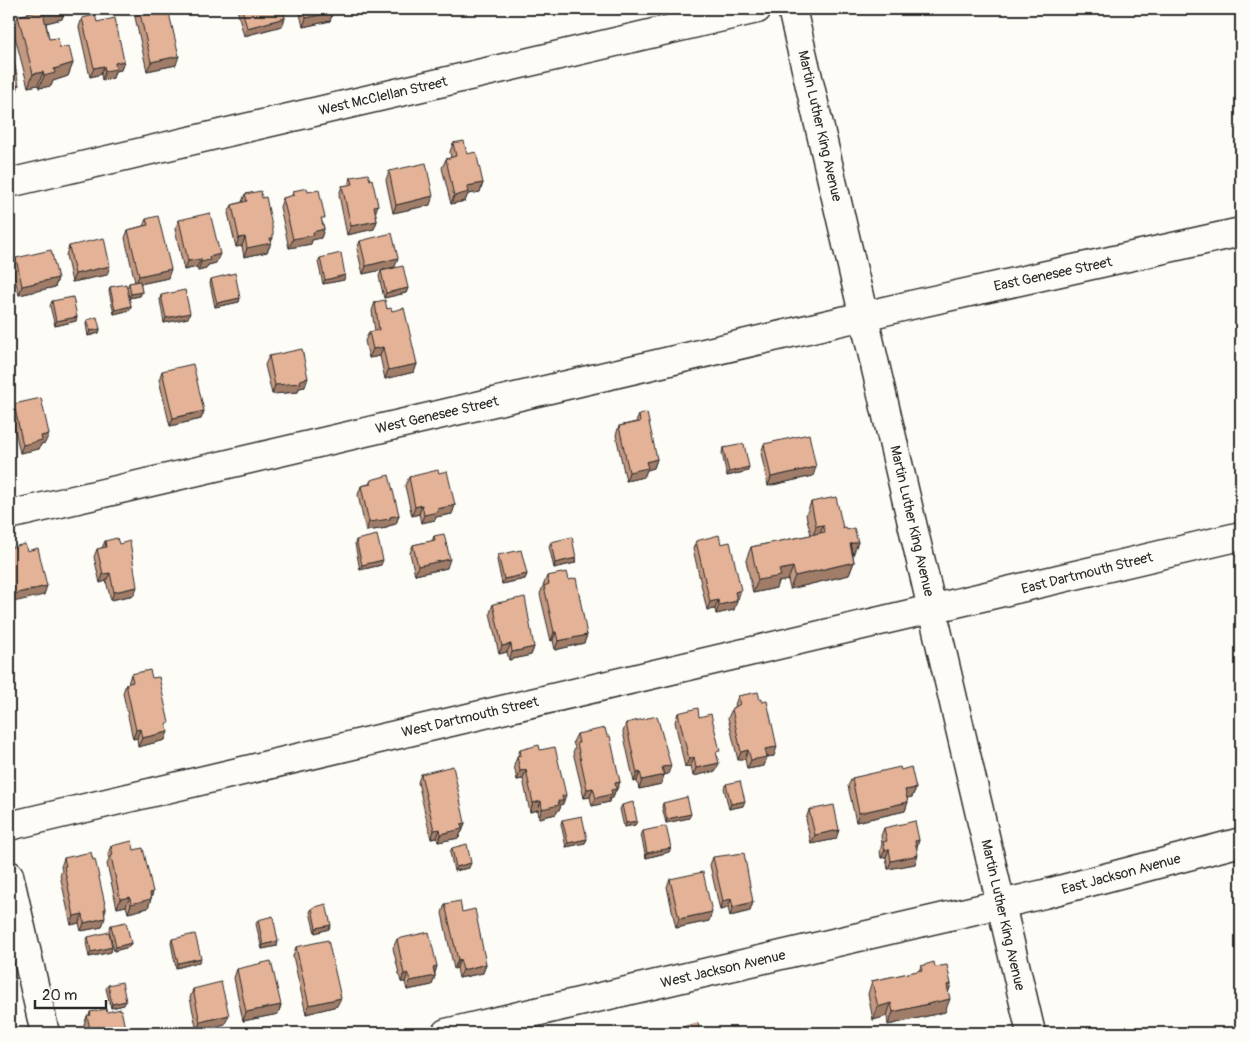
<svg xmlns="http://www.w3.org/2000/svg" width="1250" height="1042" font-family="Pangolin,sans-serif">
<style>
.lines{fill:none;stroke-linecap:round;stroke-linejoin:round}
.minor-casing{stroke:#2b2b2b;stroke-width:31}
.tertiary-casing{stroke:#2b2b2b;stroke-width:31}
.minor{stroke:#fdfcf7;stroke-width:28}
.tertiary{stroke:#fdfcf7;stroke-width:28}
.wall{fill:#c49981;stroke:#2b2b2b}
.shaded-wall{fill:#a07d69;stroke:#2b2b2b}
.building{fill:#e4b296;stroke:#2b2b2b}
.labels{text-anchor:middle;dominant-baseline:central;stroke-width:4;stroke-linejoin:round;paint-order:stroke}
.street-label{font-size:14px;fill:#2b2b2b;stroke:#fdfcf7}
</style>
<rect width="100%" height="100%" fill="#fdfcf7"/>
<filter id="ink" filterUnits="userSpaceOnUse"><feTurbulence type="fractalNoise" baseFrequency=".02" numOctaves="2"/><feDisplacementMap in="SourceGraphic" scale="10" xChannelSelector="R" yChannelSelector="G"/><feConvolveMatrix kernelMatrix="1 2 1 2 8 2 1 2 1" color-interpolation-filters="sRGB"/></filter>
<g filter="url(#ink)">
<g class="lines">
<g class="minor-casing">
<path id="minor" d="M9,183L757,9
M9,515L902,307L1241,232
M9,826L1241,536
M9,875L45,1033
M446,1033L1044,894L1241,842"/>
</g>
<g class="tertiary-casing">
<path id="tertiary" d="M792,9L1031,1033"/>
</g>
<use href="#minor" class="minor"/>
<use href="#tertiary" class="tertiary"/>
</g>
<path class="wall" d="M29,9H65L62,19L46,23L49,39L60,48L73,63L68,76L53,81L51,86L39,88L38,85L28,87L13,29L18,16L28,14V12Z
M138,9H168L176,65L147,71L135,17Z
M237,9H283L285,18L282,26L244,36Z
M299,9H336L333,10L330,21L303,27Z
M355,9H382L356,15Z
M82,18L97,22L124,61L121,70L115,71L113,78L102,80L101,74L90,77L79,27Z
M453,143L467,154L483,183L480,192L468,194L465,201L451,204L442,168L446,159L451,158L450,152Z
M389,171L430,205L393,213L386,180Z
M351,177L370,180L377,221L374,229L347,235L339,195L342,186L349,185Z
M293,191L308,192L323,224L324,229L321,238L312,240L311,244L289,248L280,207L283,198L292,196Z
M245,194L270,246L267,252L244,257L242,246L236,247L228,213L232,205L242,202Z
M146,219L168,278L140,284L142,292L140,296L129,298L131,306L130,310L114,314L109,291L110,287L127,288L129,283L135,282L125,238L128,230L143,226Z
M179,220L216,263L208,265L206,269L198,271L197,267L184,270L175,229Z
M360,241L395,267L363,274L357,249Z
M69,246L107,275L72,282L66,255Z
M16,258L58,278L55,287L19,295L12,266Z
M320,258L344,280L323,284L318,262Z
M381,271L408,288L406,293L384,298L379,276Z
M211,279L240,298L239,302L215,307L210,283Z
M161,295L188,318L164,323L160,300Z
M52,301L77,317L76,321L55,326L50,306Z
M375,302L392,311L417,364L414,372L385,379L380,356L369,358L365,341L369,332L375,331L372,311Z
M87,320L100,329L99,333L88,336L86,324Z
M269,356L305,387L299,388L298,392L272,394L265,365Z
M162,371L204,411L201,419L170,426L159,380Z
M14,404L45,443L41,444L39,449L20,453L11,412Z
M639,415L657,459L654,468L647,470L644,477L626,481L616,435L619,426L636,422Z
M764,444L813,476L768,486L761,453Z
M723,448L748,471L727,476L722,453Z
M439,473L455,505L452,514L436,517L435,520L421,523L419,514L412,516L405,486L409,477Z
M371,480L399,515L396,524L388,526L387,528L366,531L358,495L361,486L369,484Z
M811,502L847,530L858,542L853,555L854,562L849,575L790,589L788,580L778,582L776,588L753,593L746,560L751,547L811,535L806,515Z
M434,536L447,568L415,575L410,553L413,545L432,541Z
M356,540L381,565L360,570L355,544Z
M105,541L119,544L134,595L111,600L106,581L100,583L94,557L97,549L102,548Z
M696,541L721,544L738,599H736L734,610L716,614L715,609L707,610L693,549Z
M551,542L576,558L575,563L554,568L549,546Z
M498,555L527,574L525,579L502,584L497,560Z
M547,576L569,580L587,635L584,643L555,650L553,640L551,641L540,594Z
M493,604L534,647L531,655L509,660L507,652L499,654L490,613Z
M131,674L167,727L165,740L138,747L137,738L133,739L123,693L126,684H128Z
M738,696L774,756L767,757L764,766L747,769L745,759L738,760L728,718L732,709L736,706L735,705Z
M678,713L718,757L716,771L693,776L691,766L685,767L675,722Z
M626,723L668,774L664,775L661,784L639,789L637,781L634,782L623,732Z
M577,734L607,736L620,782L616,791H615L613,798H610L609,802L592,806L590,797L584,798L573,752L575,748L573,742Z
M520,750L563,804H561L560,809L558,810L556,814L539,818L538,810L530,812L523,779L517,780L514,765Z
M901,770L916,788L912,797L907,798L908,802L905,811L856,822L848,786L852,778Z
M421,774L465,823L462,832H461L459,838L438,842L437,838L431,839L418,782Z
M726,784L743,806L729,809L724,788Z
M663,803L689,818L666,823L662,807Z
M622,805L637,821L635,825L624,827L620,809Z
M809,810L836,839L811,844L806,819Z
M562,820L587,839L585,843L566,847L561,824Z
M884,828L919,840L917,847L915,864L888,869L886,857L881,858L880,851L882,844L881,836Z
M643,831L671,848L669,852L646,858L641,835Z
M111,846L134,850L153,892L148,908L128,913L126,906L117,908L107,864L109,860L108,854Z
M452,848L469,868L454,871L450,852Z
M713,857L753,902L750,911L730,916L728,908L720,910L710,865Z
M64,858L93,860L106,909L105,913L102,927L81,931L79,923L71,925L60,875L62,871L61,867Z
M670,879L709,921L676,928L667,887Z
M445,904L462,912L486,964L483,973L459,978L457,968L454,969L442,913Z
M312,908L331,925L329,929L315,933L310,912Z
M258,920L277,946L262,949L256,924Z
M111,925L131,943L129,947L114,951L109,930Z
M88,937L112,947L111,952L89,957L86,942Z
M172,939L199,962L176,968L171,943Z
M397,939L437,966L435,973V976L432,985L407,990L405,982H401L393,948Z
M296,947L337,1006L306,1014L293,956Z
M921,966L935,967L951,984L948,993L945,1012L888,1025L887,1016L873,1020L868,994L872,981L919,971Z
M237,969L281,1005L278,1014L243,1021L234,978Z
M108,985L124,1005L111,1008L106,989Z
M193,989L225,1024L197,1031L190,998Z
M90,1012H107L126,1033H86L84,1025L87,1016H89Z"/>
<path class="shaded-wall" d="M56,9H65L62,19L38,25L43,12Z
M358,9H382L356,15Z
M333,12L330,21L303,27L306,18Z
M285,18L282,26L244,36L247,28Z
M179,56L176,65L147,71L151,62Z
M124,61L121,70L115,71L113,78L102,80L105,71L115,63Z
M73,63L68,76L53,81L51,86L39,88L44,76L54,69Z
M104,66L101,74L90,77L94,68Z
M43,72L38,85L28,87L33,74Z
M19,85L16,93L9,95V87Z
M483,183L480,192L468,194L465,201L451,204L454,196L467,186Z
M433,196L430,205L393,213L396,205Z
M378,205L375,214L374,206Z
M377,221L374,229L347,235L351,226Z
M324,229L321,238L312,240L311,244L289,248L293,239L313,232Z
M245,237L242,246L236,247L239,238Z
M270,238H273L267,252L244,257L247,248Z
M220,254L216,263L208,265L206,269L198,271L201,262L209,257Z
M398,258L395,267L363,274L366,266Z
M201,259L197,267L184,270L188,261Z
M110,266L107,275L72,282L75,274Z
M171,269L168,278L135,285L139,276Z
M345,275L344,280L323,284L325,280Z
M58,278L55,287L19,295L22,286Z
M408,288L406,293L384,298L386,293Z
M142,292L140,296L129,298L131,294Z
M240,298L239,302L215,307L217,303Z
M131,306L130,310L114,314L115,310Z
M13,310L10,319H9V311Z
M190,313L188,318L164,323L166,318Z
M77,317L76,321L55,326L56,321Z
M100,329L99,333L88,336L90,331Z
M383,347L380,356L369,358L373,349Z
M417,364L414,372L385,379L388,370Z
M308,378L305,387L299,388L298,392L272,394L275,385Z
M12,380L11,384L9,385V381Z
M204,411L201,419L170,426L173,418Z
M49,434L45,443L41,444L39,449L20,453L23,445L41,436Z
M657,459L654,468L647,470L644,477L626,481L629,472L646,462Z
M749,467L748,471L727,476L729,472Z
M816,467L813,476L768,486L771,477Z
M422,505L419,514L412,516L415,507Z
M455,505L452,514L436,517L435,520L421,523L424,515L437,509Z
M399,515L396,524L388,526L387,528L366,531L369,522Z
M823,525L819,538L812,539L816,526Z
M858,542L853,555L850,544Z
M576,558L575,563L554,568L555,563Z
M450,559L447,568L415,575L418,566Z
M383,560L381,565L360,570L362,565Z
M854,562L849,575L790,589L795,576Z
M793,567L788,580L778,582L776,588L753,593L758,580L779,570Z
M110,573L106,581L100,583L103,574Z
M527,574L525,579L502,584L504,579Z
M47,586L44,595L9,603V595Z
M137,587L134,595L111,600L114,592Z
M741,590L738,599L732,600L735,592Z
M718,600L715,609L707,610L710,602Z
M737,601L734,610L716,614L719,605Z
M554,632H556L553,640L551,641Z
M587,635L584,643L555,650L558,641Z
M511,644L507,652L499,654L502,646Z
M534,647L531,655L509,660L512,652Z
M140,729L137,738L133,739L136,730Z
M168,732L165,740L138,747L142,738Z
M777,747L774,756L767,757L764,766L747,769L751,760L765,749Z
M748,750L745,759L738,760L741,752Z
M694,757L691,766L685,767L689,759Z
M719,763L716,771L693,776L696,768Z
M671,766L668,774L659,776L662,767Z
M526,770L523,779L517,780L520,771Z
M640,772L637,781L634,782L637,773Z
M664,775L661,784L639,789L642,780Z
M620,782L616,791H615L613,798H610L609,802L592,806L596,798L615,783Z
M593,788L590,797L584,798L587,789Z
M916,788L912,797L902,799L905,790Z
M566,795L563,804H561L560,809L558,810L556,814L539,818L542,809L558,801L562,796Z
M541,801L538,810L530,812L533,803Z
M745,801L743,806L729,809L731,804Z
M908,802L905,811L856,822L859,813Z
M691,814L689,818L666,823L667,819Z
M637,821L635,825L624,827L626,823Z
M465,823L462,832H461L459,838L438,842L441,834L461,824Z
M440,829L437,838L431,839L434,830Z
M839,830L836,839L811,844L815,835Z
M587,839L585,843L566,847L568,843Z
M919,840L916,849L915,841Z
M671,848L669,852L646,858L647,853Z
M889,849L886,857L881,858L885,850Z
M918,855L915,864L888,869L891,861Z
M471,863L469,868L454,871L456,867Z
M153,892L148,908L128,913L131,904L150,893Z
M130,897L126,906L117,908L120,899Z
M731,899L728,908L720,910L723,901Z
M753,902L750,911L730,916L733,907Z
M712,912L709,921L676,928L679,919Z
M83,914L79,923L71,925L74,916Z
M105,918L102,927L81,931L84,923Z
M331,925L329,929L315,933L316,928Z
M278,941L277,946L262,949L263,945Z
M131,943L129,947L114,951L116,947Z
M112,947L111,952L89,957L91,952Z
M201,958L199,962L176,968L178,963Z
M460,959L457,968L454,969L458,960Z
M486,964L483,973L459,978L463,970Z
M437,966L434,975L433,967Z
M408,973L405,982H401L404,974Z
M435,976L432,985L407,990L410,981Z
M951,984L947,997V985Z
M341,998L337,1006L306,1014L309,1005Z
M950,999L945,1012L888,1025L893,1012Z
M126,1001L124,1005L111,1008L112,1004Z
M891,1003L887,1016L873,1020L878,1007Z
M281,1005L278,1014L243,1021L246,1012Z
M229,1015L225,1024L197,1031L200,1022Z"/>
<path class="building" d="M34,9H56L43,12L49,39L58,38L60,48L69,46L73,63L54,69L55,73L44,76L43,72L33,74L18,16L35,12Z
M139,9H168L179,56L151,62Z
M242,9H283L285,18L247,28Z
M304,9H333V12L306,18Z
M95,15L97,22L115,18L124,61L115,63L116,69L105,71L104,66L94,68L82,18Z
M9,57H13L19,85L9,87Z
M464,141L467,154L476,152L483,183L467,186L469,192L454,196L446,159L456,156L453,143Z
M426,163L433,196L396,205L389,171Z
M368,174L370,180L372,179L378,205L374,206L377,221L351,226L342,186L353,184L351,177Z
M307,188L308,192L319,190L325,218H321L324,229L313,232L314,235L293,239L283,198L294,195L293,191Z
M261,191L262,198L266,197L273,231V238H270L271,243L247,248L245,237L239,238L232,205L247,201L245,194Z
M210,213L220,254L209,257L210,260L201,262V259L188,261L179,220Z
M158,216L171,269L139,276L128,230L148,225L146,219Z
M392,233L398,258L366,266L360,241Z
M104,238L110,266L75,274L69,246Z
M51,250L58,278L22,286L16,258Z
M341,253L345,275L325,280L320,258Z
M403,266L408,288L386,293L381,271Z
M235,273L240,298L217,303L211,279Z
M140,281L142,292L131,294L129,283Z
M126,284L131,306L115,310L110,287Z
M185,290L190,313L166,318L161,295Z
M9,291L13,310L9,311Z
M73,297L77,317L56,321L52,301Z
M385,300L387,309L391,308L392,311L404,308L417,364L388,370L383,347L373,349L369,332L379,330L375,302Z
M97,317L100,329L90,331L87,320Z
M302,349L308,378L300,380L301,383L275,385L269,356Z
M193,364L204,411L173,418L162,371Z
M9,365L12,380L9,381Z
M41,398L49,434L41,436L42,440L23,445L14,404Z
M647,413L657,459L646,462L648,468L629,472L619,426L640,422L639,415Z
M809,434L816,467L771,477L764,444Z
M744,444L749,467L729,472L723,448Z
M438,470L439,473L447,471L455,505L437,509L438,512L424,515L422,505L415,507L409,477Z
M389,475L399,515L390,517V519L369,522L361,486L371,484V480Z
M836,497L843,528L846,527L847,530L854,528L858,542L850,544L854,562L795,576L793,567L779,570L781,576L758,580L751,547L825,532L823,525L816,526L811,502Z
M444,534L450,559L418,566L413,545L435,540L434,536Z
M377,535L383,560L362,565L356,540Z
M719,535L721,544L730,542L741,590L735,592L737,601L719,605L718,600L710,602L696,541Z
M572,537L576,558L555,563L551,542Z
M117,538L119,544L130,541L137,587L114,592L110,573L103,574L97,549L106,547L105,541Z
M25,544L27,551L38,548L47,586L9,595V548Z
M521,550L527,574L504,579L498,555Z
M567,572L569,580L576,578L587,635L558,641L556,632H554L544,586L549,584L547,576Z
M525,597L534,647L512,652L511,644L502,646L493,604Z
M150,670L152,678L159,677L169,723L166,724L168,732L142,738L140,729L136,730L126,684L133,682L131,674Z
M758,692L760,700L762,699V702L767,701L777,747L765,749L767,757L751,760L748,750L741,752L732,709L740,704L738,696Z
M698,708L699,717L711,714L720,751L716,752L719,763L696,768L694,757L689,759L678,713Z
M657,716L671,766L662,767L664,775L642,780L640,772L637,773L626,723Z
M605,728L607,736H610L620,782L615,783L616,789L611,790L612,794L596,798L593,788L587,789L577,743H579L577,734Z
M539,745L540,750L555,747L566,795L562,796L563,801H558L559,805L542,809L541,801L533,803L526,770L520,771L517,756L521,755L520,750Z
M453,766L465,823L461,824L462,829L441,834L440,829L434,830L421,774Z
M900,767L901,770L911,767L916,788L905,790L908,802L859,813L852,778Z
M740,781L745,801L731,804L726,784Z
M687,797L691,814L667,819L663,803Z
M633,802L637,821L626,823L622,805Z
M834,805L839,830L815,835L809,810Z
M582,816L587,839L568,843L562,820Z
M915,821L919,840L915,841L918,855L891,861L889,849L885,850L883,842L887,841L884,828Z
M666,826L671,848L647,853L643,831Z
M132,841L134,850L143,848L153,892L150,893L151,899L131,904L130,897L120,899L111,856L113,855L111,846Z
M467,844L471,863L456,867L452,848Z
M91,852L93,860L95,859L106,909H104L105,918L84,923L83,914L74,916L64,866H66L64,858Z
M744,853L753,902L733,907L731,899L723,901L713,857Z
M703,872L712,912L679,919L670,879Z
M460,901L462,912L475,909L486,964L463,970L460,959L458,960L445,904Z
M326,904L331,925L316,928L312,908Z
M273,916L278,941L263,945L258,920Z
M126,922L131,943L116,947L111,925Z
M109,932L112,947L91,952L88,937Z
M429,932L437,966L433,967L435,976L410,981L408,973L404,974L397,939Z
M195,934L201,958L178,963L172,939Z
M328,940L341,998L309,1005L296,947Z
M271,961L281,1005L246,1012L237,969Z
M934,962L935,967L947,965L951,984L947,985L950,999L893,1012L891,1003L878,1007L872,981L922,970L921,966Z
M122,982L126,1001L112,1004L108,985Z
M221,982L229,1015L200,1022L193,989Z
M106,1009L107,1012L121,1009L126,1033H91L87,1016L91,1015L90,1012Z
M698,1023L700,1033H668L667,1031Z"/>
</g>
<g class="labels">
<g class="street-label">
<text transform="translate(383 96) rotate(-13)">West McClellan Street</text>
<text transform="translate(820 126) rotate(77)">Martin Luther King Avenue</text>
<text transform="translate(1053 274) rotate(-12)">East Genesee Street</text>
<text transform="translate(437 415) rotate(-13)">West Genesee Street</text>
<text transform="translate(912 521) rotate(77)">Martin Luther King Avenue</text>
<text transform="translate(1087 573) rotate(-14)">East Dartmouth Street</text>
<text transform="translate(470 717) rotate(-13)">West Dartmouth Street</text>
<text transform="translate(1121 874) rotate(-15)">East Jackson Avenue</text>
<text transform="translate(1003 915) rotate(77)">Martin Luther King Avenue</text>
<text transform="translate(723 969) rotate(-13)">West Jackson Avenue</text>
</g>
</g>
<rect width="1250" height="1042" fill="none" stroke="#fdfcf7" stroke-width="30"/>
<rect x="15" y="15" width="1220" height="1012" fill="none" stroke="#2b2b2b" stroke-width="2" filter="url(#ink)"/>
<path d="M35 1000v8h71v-8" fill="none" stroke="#2b2b2b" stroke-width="2.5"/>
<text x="42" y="1000" font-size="15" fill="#2b2b2b" stroke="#fdfcf7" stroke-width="4" paint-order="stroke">20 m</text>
</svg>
